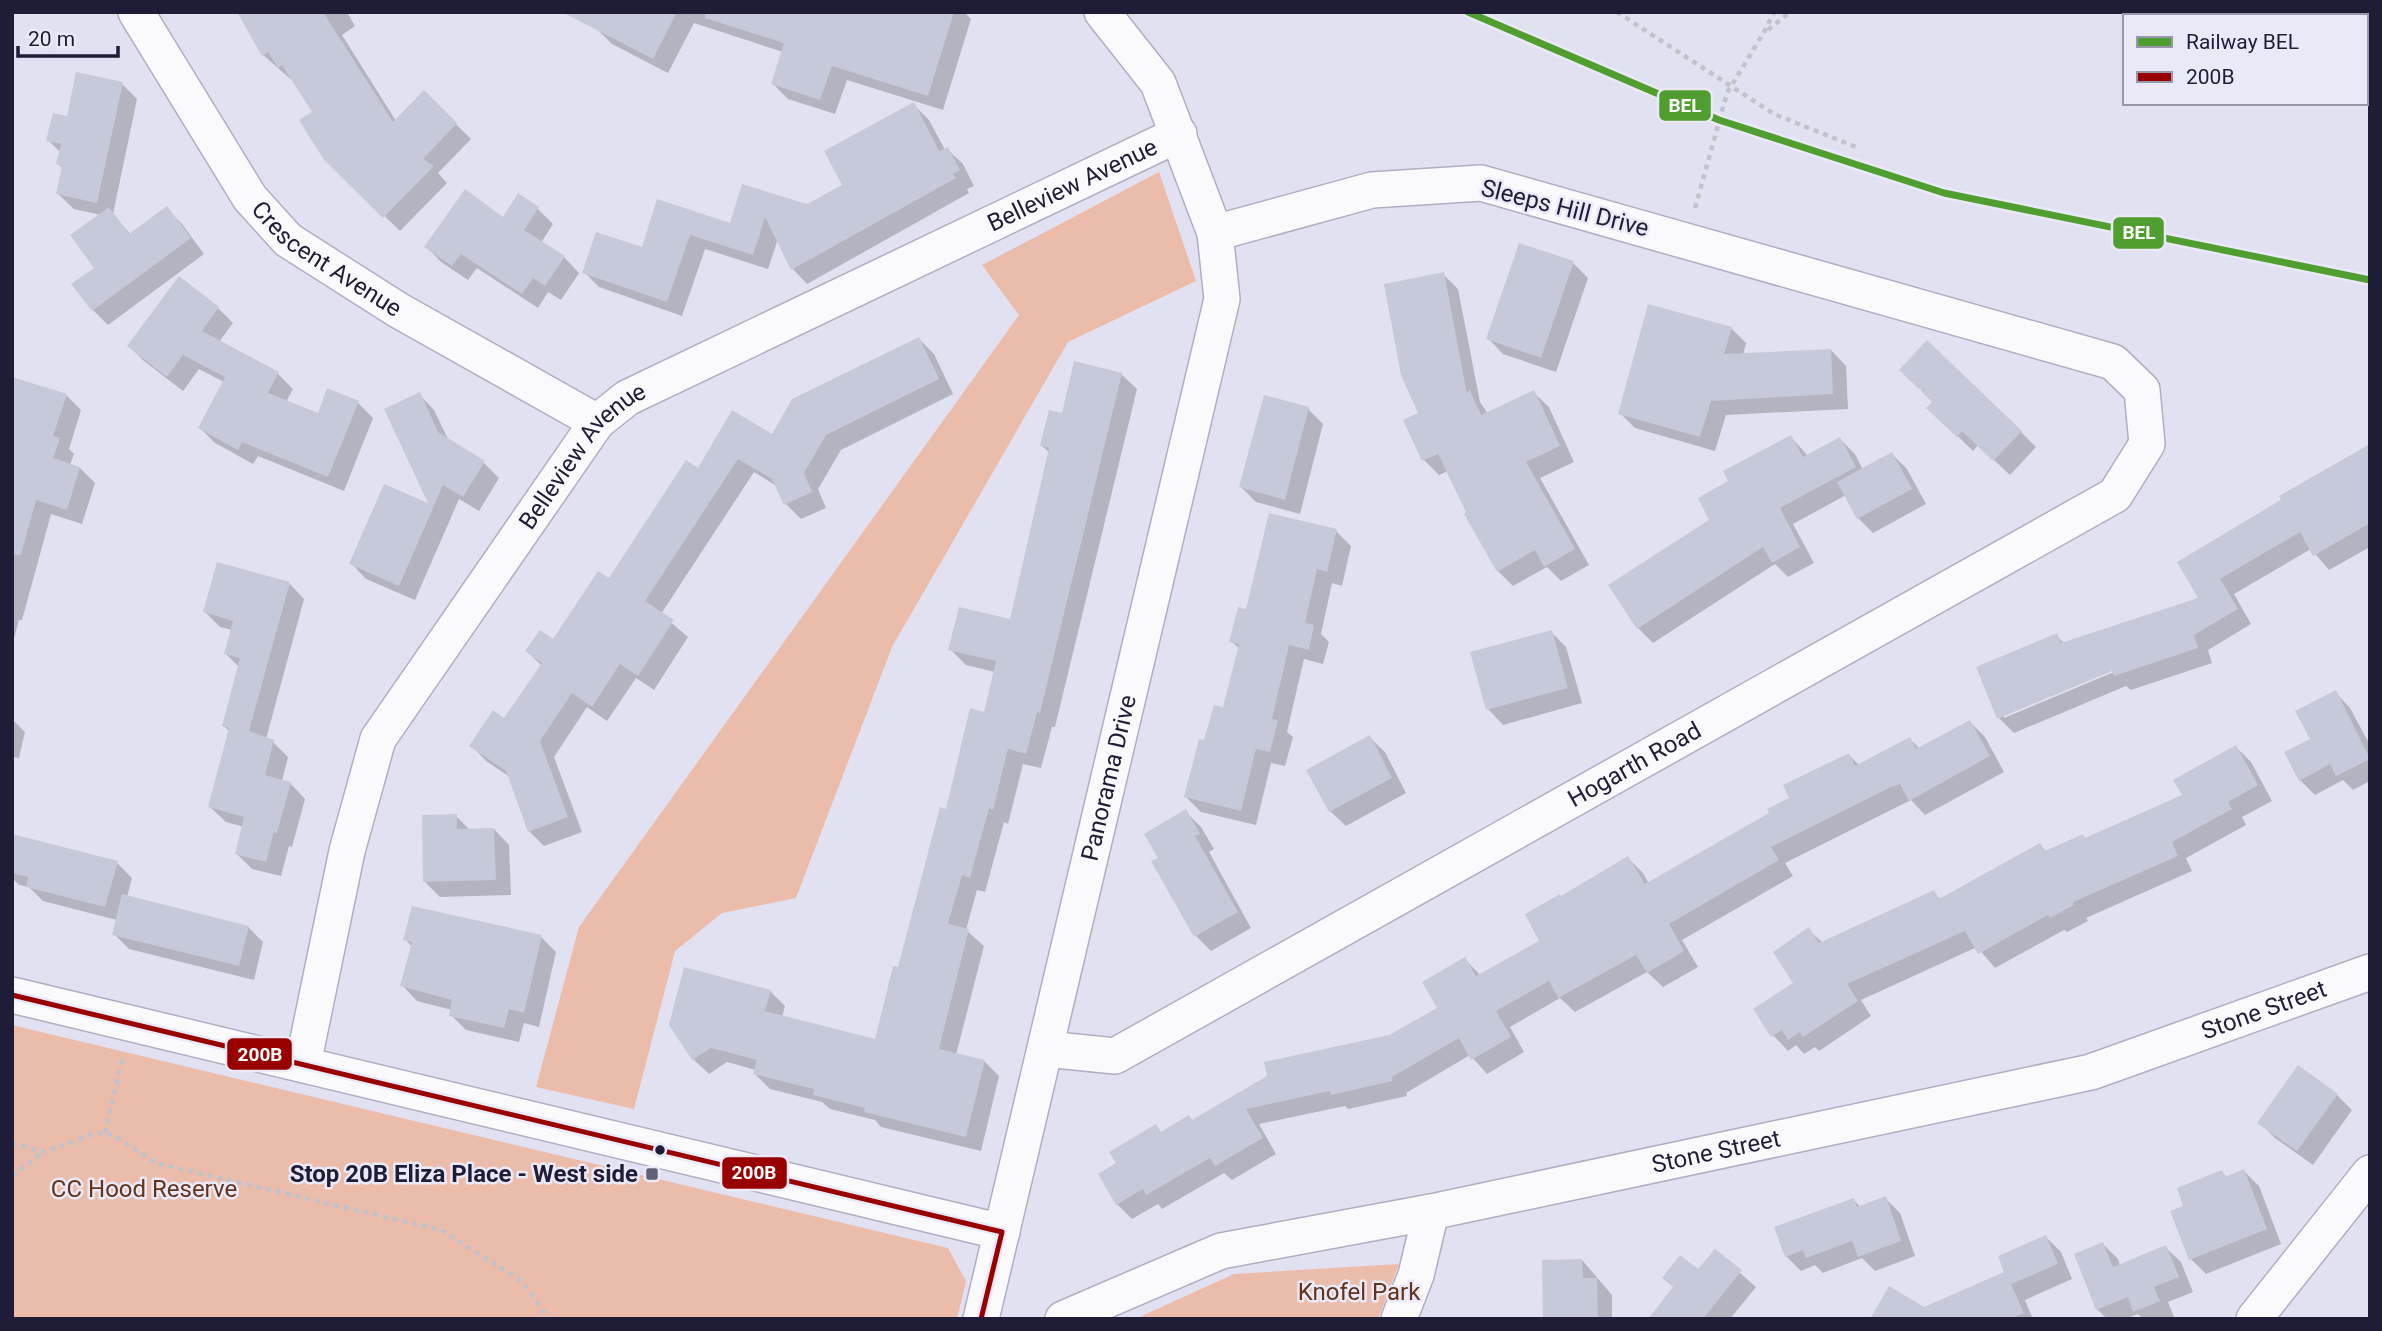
<svg xmlns="http://www.w3.org/2000/svg" width="2382" height="1331" font-family="Roboto,sans-serif">
<style>
.green{fill:#ecbcab}
.shadow{fill:#0003;fill-rule:evenodd}
.building{fill:#c6c9da}
.lines{fill:none;stroke-linecap:round;stroke-linejoin:round}
.minor-casing{stroke:#b0aec2;stroke-width:38}
.path{stroke:#c2c2ca;stroke-width:4.5;stroke-dasharray:5 5;stroke-linecap:butt}
.minor{stroke:#fafafd;stroke-width:35}
.bus-1-casing{stroke:#e9e9f8;stroke-width:10}
.bus-1{stroke:#900;stroke-width:5}
.rail-1-casing{stroke:#e9e9f8;stroke-width:12}
.rail-1{stroke:#509e2f;stroke-width:7}
.bus-dot{fill:#1f1c37;stroke:#e9e9f8;stroke-width:2.5}
.poi-dot{fill:#636178;stroke:#e9e9f8;stroke-width:2.5}
.labels{text-anchor:middle;dominant-baseline:central;stroke-width:5;stroke-linejoin:round;paint-order:stroke}
.street-label{font-size:24px;fill:#1f1c37;stroke:#e9e9f8}
.poi-label{font-size:24px;font-weight:bold;fill:#1f1c37;stroke:#e9e9f8;text-anchor:end}
.park-label{font-size:24px;fill:#64331a;stroke:#e9e9f8}
.line-badge{stroke:#e9e9f8;stroke-width:2.5}
.badge-label{font-size:19px;text-anchor:middle;font-weight:bold;fill:#fff}
</style>
<rect width="100%" height="100%" fill="#e1e1f1"/>
<path class="green" d="M1159,172L1196,281L1068,342L892,647L796,898L722,913L675,951L634,1109L536,1087L579,927L1019,315L982,265Z
M12,1025L948,1248L966,1281L957,1319H12Z
M1399,1264L1378,1319H1135L1234,1274Z"/>
<path class="shadow" d="M239,12H347L355,26L342,35L396,121L424,93L471,139L438,173L447,183L400,231L325,158L314,112L294,82L263,55Z
M605,12H964L971,19L943,110L847,80L835,114L788,99L773,84L783,52L694,23L668,73L612,44L597,29Z
M122,84L137,99L113,214L131,235L167,209L182,224L204,254L108,325L93,310L74,284L96,268L101,215L74,209L58,194L63,169L58,164L61,153L48,140L68,118Z
M914,105L929,120L945,150L947,149L963,164L974,186L967,189L969,193L807,284L792,268L778,239L768,269L705,249L682,316L599,287L584,272L643,249L659,201L731,226L807,206L844,186Z
M519,196L538,209L553,224L541,243L564,257L579,273L561,300L548,292L538,308L477,268L468,280L441,262L426,246L504,219Z
M1573,263L1588,278L1556,372L1503,354L1488,338Z
M1443,274L1458,289L1480,402L1488,414L1533,392L1549,407L1574,462L1540,478L1589,565L1561,581L1547,567L1513,586L1498,571L1448,471L1439,475L1424,460L1405,421L1421,414Z
M179,279L218,308L233,323L219,342L278,374L293,389L286,402L319,415L358,403L373,418L344,491L258,456L253,464L215,443L200,428L224,382L199,369L183,391L144,361L129,346Z
M1731,328L1746,343L1743,355L1831,350L1846,366L1848,409L1726,415L1715,451L1635,428L1620,413Z
M919,339L934,354L953,394L841,450L818,489L826,508L801,519L786,504L778,487L754,472L661,614L688,637L654,690L636,678L607,721L587,707L554,757L582,832L544,846L529,831L510,777L486,761L471,745L505,721L542,666L527,651L554,642L609,580L698,470L772,436Z
M1901,370L2021,432L2036,447L2010,475L1978,445L1973,451L1929,408L1934,402Z
M1121,374L1137,389L1055,727H1052L1041,768L1023,764L1008,824L1004,822L985,892L977,890L966,930L984,946L956,1055L984,1061L999,1076L981,1151L881,1127L875,1120L830,1109L822,1102L770,1089L755,1074L756,1070L727,1062L709,1074L693,1059L770,991L785,1006L782,1017L876,1041L947,811L986,714L995,672L966,665L950,649L1011,621L1050,453L1042,446L1063,415Z
M419,394L434,410L449,441L484,463L499,478L479,511L459,499L415,600L366,579L351,563L432,507Z
M12,395H66L81,410L69,449L74,454L70,465L80,468L95,483L82,524L51,514L22,620H19L12,646Z
M1308,409L1323,424L1300,514L1256,502L1241,487Z
M1791,437L1808,456L1840,439L1855,454L1863,470L1892,454L1907,469L1926,504L1873,533L1858,518L1846,495L1793,524L1814,563L1788,577L1775,564L1653,643L1638,628L1712,520L1731,482Z
M2370,446V547L2329,570L2311,549L2234,594L2251,624L2208,650L2212,663L2131,690L2126,686L2014,733L1999,718L2056,635L2065,644L2201,599L2179,562ZM2120,666L2121,669L2004,718V714Z
M1336,531L1351,546L1342,586L1332,583L1321,634L1329,642L1323,664L1304,659L1287,732L1293,737L1285,766L1271,763L1256,825L1201,812L1186,797L1206,743L1225,709L1240,649L1231,641L1247,611Z
M289,583L304,599L266,739L273,742L288,757L282,781L290,783L305,799L292,847L289,846L281,876L252,869L237,854L244,827L226,822L210,807L230,732L224,726L239,667L226,654L232,630L220,627L205,612Z
M1551,632L1566,647L1582,703L1503,725L1488,709Z
M2335,692L2350,708L2370,745V781L2353,790L2343,780L2315,795L2300,780L2312,740Z
M12,719L25,732L19,758L12,757Z
M1970,722L1985,737L2004,772L1925,815L1911,800L1785,863L1793,876L1682,940L1698,967L1663,987L1647,972L1575,1012L1560,998L1510,1027L1524,1052L1487,1074L1470,1055L1406,1093L1407,1096L1348,1109L1345,1106L1259,1124L1276,1154L1232,1180L1224,1173L1162,1209L1158,1204L1132,1219L1117,1204L1119,1163L1156,1127L1162,1133L1189,1117L1193,1121L1390,1036L1439,1008L1465,959L1481,976L1541,941L1562,898L1628,858L1643,873L1649,884L1771,814L1849,755L1860,766L1910,739L1920,749Z
M1369,737L1385,752L1406,793L1346,826L1330,811Z
M2236,747L2251,762L2272,801L2242,817L2246,825L2186,858L2192,871L2086,918L2088,921L2067,932L2064,930L1995,968L1977,947L1861,1000L1871,1016L1819,1051L1815,1047L1804,1054L1796,1045L1788,1051L1773,1035L1795,983L1809,930L1823,943L1934,892L1941,900L2040,845L2047,852L2086,840L2184,796Z
M1186,812L1201,827L1214,849L1209,852L1251,928L1211,951L1196,936L1160,858Z
M456,816L470,830L494,829L509,845L511,895L440,897L425,882Z
M12,837L117,863L132,878L127,897L248,927L263,942L254,980L129,949L114,934L117,920L43,901L29,887L19,885L12,878Z
M541,937L556,952L539,1027L524,1023L519,1042L466,1030L451,1015L452,1010L417,1001L402,985L412,947L405,939Z
M2337,1095L2352,1110L2313,1165L2275,1138L2260,1123Z
M2244,1171L2259,1186L2281,1244L2206,1274L2191,1259L2185,1207L2222,1172L2227,1178Z
M1885,1198L1900,1213L1915,1256L1875,1271L1862,1258L1823,1273L1815,1265L1801,1271L1786,1256L1854,1200L1860,1207Z
M2046,1237L2061,1252L2072,1279L2025,1300L2033,1319H1872L1924,1309L2007,1273Z
M2103,1244L2118,1259L2120,1265L2165,1247L2181,1262L2193,1292L2168,1302L2174,1317L2168,1319H2143L2138,1314L2125,1319H2107L2097,1309Z
M1715,1251L1756,1287L1730,1319H1650L1698,1272Z
M1582,1260L1612,1295V1319H1545Z"/>
<path class="building" d="M237,12H323L393,122L424,90L457,123L423,159L434,166L383,218L324,160L299,120L312,112L282,65L278,68L268,52L262,56Z
M562,12H677L653,59Z
M706,12H954L928,96L832,66L820,100L771,84L784,43L705,18Z
M76,72L123,82L97,203L56,194L62,166L56,164L61,144L46,141L53,113L67,116Z
M914,102L939,151L948,147L960,170L953,174L956,178L791,270L765,217L753,255L690,235L667,302L582,273L596,232L642,247L657,199L730,223L742,184L807,204L842,185L824,151Z
M465,189L503,217L518,193L539,207L524,230L565,256L545,286L533,278L522,294L461,254L452,266L424,247Z
M167,206L191,238L92,311L71,284L94,268L70,235L109,207L129,234Z
M1519,243L1574,261L1541,358L1486,339Z
M1444,272L1467,394L1469,389L1481,415L1534,390L1560,446L1526,462L1575,549L1544,567L1535,550L1497,572L1464,514L1466,512L1438,454L1422,461L1403,420L1418,413L1401,375L1384,284Z
M179,276L219,307L202,331L279,372L268,393L318,413L327,388L359,401L328,477L242,442L238,450L198,428L225,377L183,355L167,377L127,346Z
M1648,304L1732,327L1724,354L1831,349L1833,394L1711,401L1700,437L1618,414Z
M919,337L939,379L826,435L804,473L812,492L784,505L772,479L738,459L645,601L674,620L638,676L620,664L592,707L572,693L540,741L568,817L528,832L506,771L469,746L493,710L504,718L542,663L525,651L540,630L553,639L598,571L609,578L686,460L698,468L732,410L772,434L792,399Z
M1927,340L2022,431L1993,461L1962,431L1957,437L1926,408L1932,402L1921,391L1925,389H1919L1899,370Z
M1074,361L1122,373L1040,713L1037,712L1026,754L1008,749L993,810L989,808L970,878L962,875L948,924L969,929L939,1049L985,1060L966,1137L864,1112L865,1108L813,1095L814,1089L753,1074L757,1060L711,1048L692,1060L669,1025L684,967L771,990L765,1011L875,1039L893,966L898,967L940,807L946,809L970,708L984,712L996,661L948,650L959,607L1010,619L1049,448L1040,446L1049,410L1062,413Z
M12,377L67,394L53,436L60,438L53,458L80,467L67,510L36,500L21,555L12,554Z
M420,392L438,432L485,461L463,497L443,485L399,586L349,564L384,484L428,503L384,409Z
M1264,395L1309,407L1285,500L1239,487Z
M1791,435L1803,457L1840,437L1856,467L1780,508L1800,547L1772,563L1763,547L1637,629L1608,585L1709,520L1698,498L1728,481L1723,471Z
M2370,444V523L2313,556L2300,532L2220,579L2238,609L2194,635L2198,648L2114,676L2112,671L1997,719L1976,667L2057,633L2061,643L2198,598L2177,562L2281,500L2279,496Z
M1892,452L1912,489L1857,519L1837,482Z
M1269,513L1337,529L1327,572L1317,569L1305,623L1314,625L1309,650L1289,645L1272,719L1278,720L1270,752L1256,749L1241,811L1184,797L1199,739L1204,740L1214,705L1223,707L1239,644L1229,642L1238,607L1246,609Z
M217,562L290,582L249,731L274,740L265,775L291,782L277,833L274,832L266,862L235,854L244,817L208,807L229,728L222,726L240,658L224,654L233,621L203,612Z
M1552,630L1568,688L1486,710L1470,652Z
M2336,690L2370,759L2336,776L2330,764L2299,781L2284,752L2310,739L2295,711Z
M1970,720L1990,756L1909,801L1900,784L1891,787L1771,847L1779,860L1669,924L1684,951L1647,973L1636,955L1558,998L1549,981L1496,1011L1511,1037L1471,1060L1459,1038L1392,1077V1081L1331,1095L1330,1091L1246,1109L1263,1138L1215,1166L1210,1158L1146,1195L1143,1189L1116,1205L1098,1174L1116,1163L1109,1152L1156,1124L1161,1132L1189,1115L1192,1120L1267,1076L1264,1062L1389,1035L1437,1008L1422,982L1465,957L1476,976L1539,941L1525,914L1560,894L1561,896L1628,856L1645,884L1769,813L1767,809L1789,798L1783,785L1849,753L1855,766L1910,737L1916,749Z
M1370,735L1392,778L1329,812L1306,770Z
M2236,745L2258,785L2228,802L2232,809L2172,842L2178,856L2073,902L2074,905L2050,918L2048,915L1978,954L1965,931L1847,984L1858,1001L1803,1037L1800,1032L1788,1040L1782,1030L1771,1037L1753,1009L1793,983L1773,952L1809,927L1819,943L1934,890L1939,899L2040,843L2045,851L2083,834L2085,838L2182,795L2173,780Z
M1186,809L1200,834L1195,836L1238,912L1194,937L1151,861L1158,858L1144,834Z
M457,814V829L494,828L496,880L423,882L422,815Z
M12,834L118,861L105,907L26,887L28,877L12,873Z
M122,894L249,926L239,966L112,935Z
M412,906L542,935L524,1013L509,1009L504,1028L449,1016L452,1000L400,986L412,942L403,940Z
M2298,1065L2338,1094L2297,1151L2257,1123Z
M2244,1169L2267,1229L2189,1260L2170,1211L2183,1206L2177,1188L2222,1170L2225,1177Z
M1886,1196L1901,1241L1858,1257L1852,1241L1806,1258L1803,1250L1785,1257L1774,1227L1854,1198L1857,1207Z
M2046,1235L2058,1264L2011,1284L2024,1313L2010,1319H1870L1889,1286L1924,1307L2004,1272L1998,1256Z
M2103,1242L2113,1267L2166,1245L2179,1277L2154,1287L2160,1301L2133,1312L2128,1297L2096,1310L2074,1254Z
M1715,1249L1742,1270L1703,1319H1648L1673,1287L1662,1278L1680,1255L1698,1269Z
M1582,1259L1583,1278H1597L1598,1319H1543L1542,1260Z"/>
<g class="lines">
<g class="minor-casing">
<g id="minor">
<path id="s1" d="M136,12L250,198L288,240L398,310L597,422"/>
<path d="M12,995L1002,1232"/>
<path id="s2" d="M1046,1049L1115,1056L2115,495L2147,444L2142,390L2113,362L1481,183L1372,190L1215,233L1158,83L1102,12"/>
<path id="s3" d="M303,1064L347,851L378,739L597,422L627,398L1179,134"/>
<path id="s4" d="M981,1319L1222,299L1215,233"/>
<path id="s5" d="M1063,1319L1221,1251L1431,1212L2091,1072L2370,972"/>
<path d="M1399,1319L1416,1275L1431,1212"/>
<path d="M2254,1319L2370,1173"/>
</g>
</g>
<path class="path" d="M1617,12L1774,114L1856,147
M2235,12L2242,16
M2348,12L2353,16
M2366,22L2370,23
M1768,30L1790,12
M1695,208L1727,93L1764,32L1774,12
M105,1133L123,1055
M12,1143L44,1152L93,1134L105,1133L118,1138L156,1163L441,1230L523,1282L549,1319
M12,1176L43,1152"/>
<use href="#minor" class="minor"/>
<g class="bus-1-casing">
<path id="bus-1" d="M12,995L1002,1232
M981,1319L1002,1232"/>
</g>
<use href="#bus-1" class="bus-1"/>
<g class="rail-1-casing">
<path id="rail-1" d="M1468,12L1719,120L1944,193L2370,280"/>
</g>
<use href="#rail-1" class="rail-1"/>
</g>
<circle class="bus-dot" cx="660" cy="1150" r="6"/>
<rect class="poi-dot" x="645" y="1167" width="14" height="14" rx="3.5"/>
<g class="labels">
<g class="street-label">
<text stroke="none"><textPath href="#s3" startOffset="1251">Belleview Avenue</textPath></text>
<text transform="translate(1565 208) rotate(14)">Sleeps Hill Drive</text>
<text stroke="none"><textPath href="#s1" startOffset="317">Crescent Avenue</textPath></text>
<text stroke="none"><textPath href="#s3" startOffset="684">Belleview Avenue</textPath></text>
<text stroke="none"><textPath href="#s2" startOffset="665">Hogarth Road</textPath></text>
<text stroke="none"><textPath href="#s4" startOffset="556">Panorama Drive</textPath></text>
<text stroke="none"><textPath href="#s5" startOffset="1244">Stone Street</textPath></text>
<text stroke="none"><textPath href="#s5" startOffset="677">Stone Street</textPath></text>
</g>
<g class="poi-label">
<text x="638" y="1174">Stop 20B Eliza Place - West side</text>
</g>
<g class="park-label">
<text x="144" y="1189">CC Hood Reserve</text>
<text x="1359" y="1292">Knofel Park</text>
</g>
</g>
<g class="line-badge">
<rect x="1658" y="89" width="54" height="33" rx="7" fill="#509e2f"/>
<rect x="2112" y="216" width="53" height="34" rx="7" fill="#509e2f"/>
<rect x="226" y="1037" width="67" height="34" rx="7" fill="#900"/>
<rect x="721" y="1156" width="67" height="34" rx="7" fill="#900"/>
</g>
<g class="badge-label">
<text x="1685" y="112">BEL</text>
<text x="2139" y="239">BEL</text>
<text x="260" y="1061">200B</text>
<text x="754" y="1179">200B</text>
</g>
<rect width="2382" height="1331" fill="none" stroke="#1f1c37" stroke-width="28"/>
<rect x="2123" y="14" width="245" height="91" fill="#e9e9f8" stroke="#9897ab" stroke-width="2"/>
<rect x="2137" y="37" width="35" height="10" fill="#509e2f" stroke="#9897ab" stroke-width="2"/>
<text x="2186" y="49" font-size="21" fill="#1f1c37">Railway BEL</text>
<rect x="2137" y="72" width="35" height="10" fill="#990000" stroke="#9897ab" stroke-width="2"/>
<text x="2186" y="84" font-size="21" fill="#1f1c37">200B</text>
<path d="M18 46v10h100v-10" fill="none" stroke="#1f1c37" stroke-width="3.5"/>
<text x="28" y="46" font-size="21" fill="#1f1c37" stroke="#e9e9f8" stroke-width="5" paint-order="stroke">20 m</text>
</svg>
